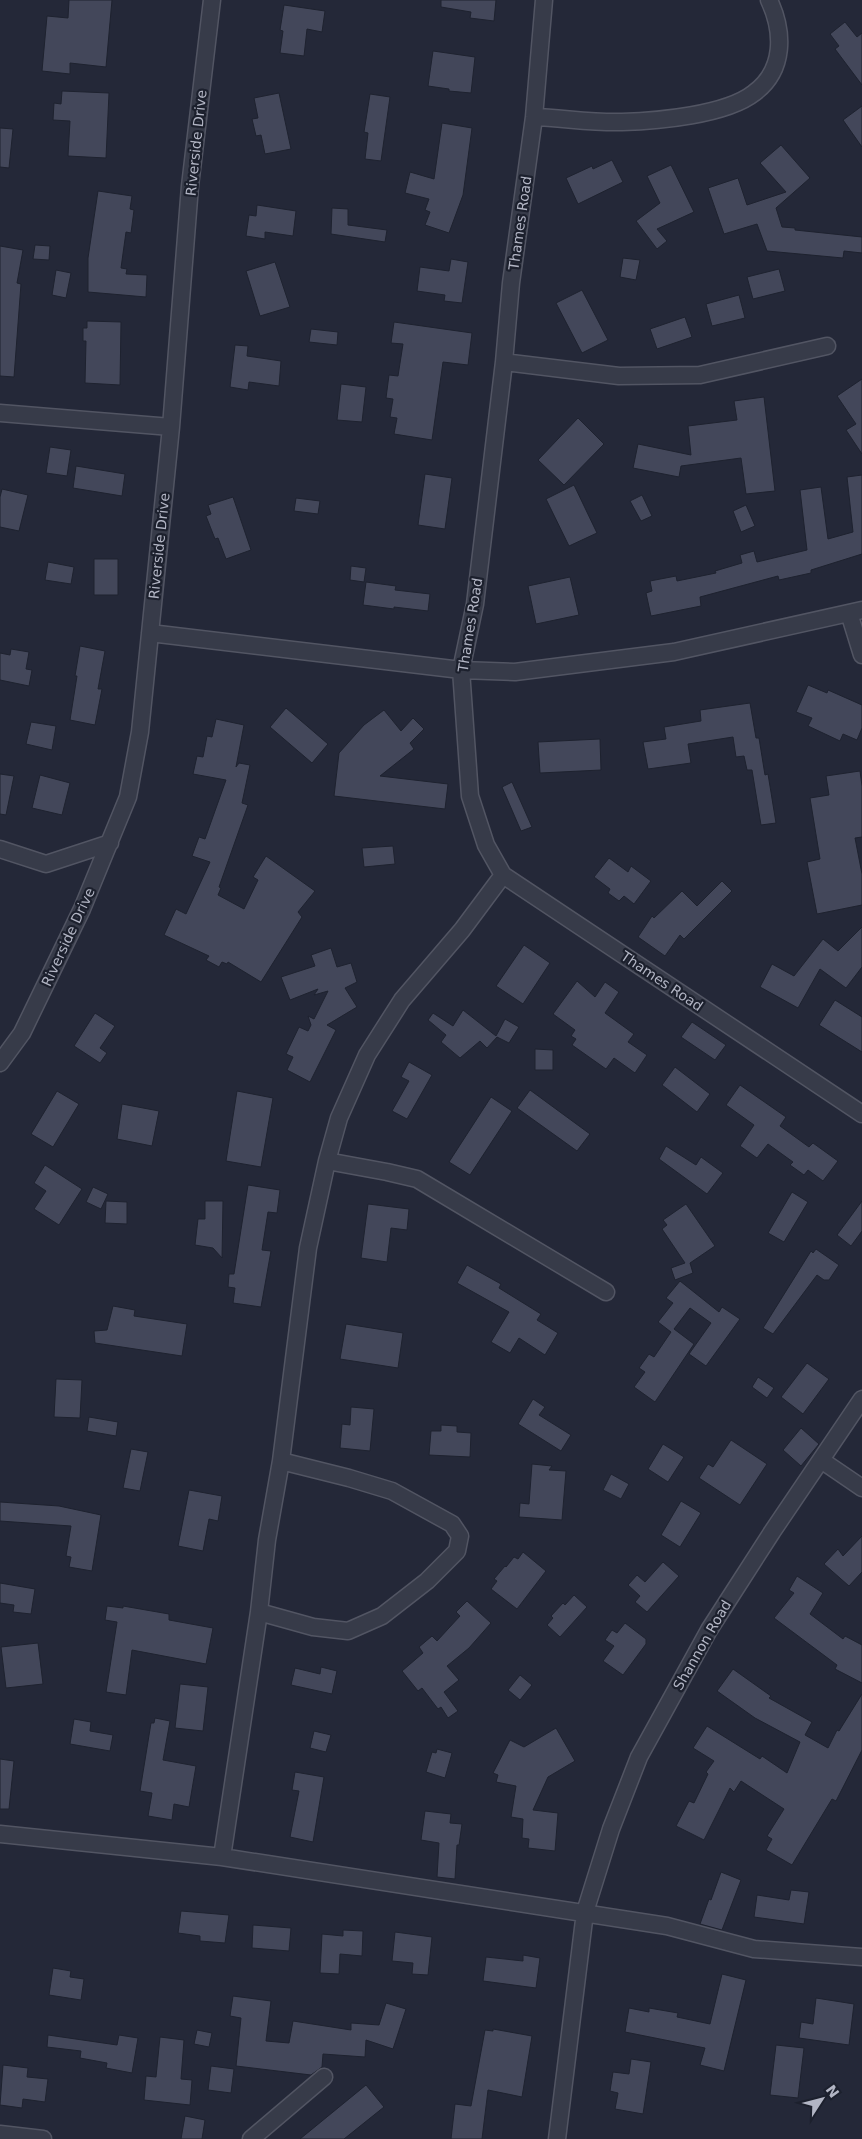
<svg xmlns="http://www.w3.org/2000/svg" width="862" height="2139" font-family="'DejaVu Sans',sans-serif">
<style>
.building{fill:#43475a;stroke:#1e222f}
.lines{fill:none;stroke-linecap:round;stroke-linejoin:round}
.minor-casing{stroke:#525563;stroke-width:19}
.minor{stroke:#373b49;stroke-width:16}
.labels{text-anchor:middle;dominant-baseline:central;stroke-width:4.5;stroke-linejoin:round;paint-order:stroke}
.street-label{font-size:14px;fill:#b2b5c4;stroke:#1c202d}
</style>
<rect width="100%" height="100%" fill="#242838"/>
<path class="building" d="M69,0H112L106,67L70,63V74L42,71L47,16L68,18Z
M441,0H496L494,21L470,18L471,12L441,7Z
M284,5L325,11L322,32L307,29L304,56L280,53L283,31L280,30Z
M845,22L857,37L862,33V85L835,49L839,46L830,34Z
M433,51L475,57L471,93L449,91V89L428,86Z
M62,91L109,93L106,158L68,156L70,121L53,120L54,103L61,104Z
M279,93L291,149L265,154L261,135L256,136L252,119L258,118L254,98Z
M370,94L390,97L381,161L365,159L368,133L364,132Z
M862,106V147L843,120Z
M442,123L472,128L463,195L449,233L425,225L430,212L425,210L429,199L405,193L410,172L434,179Z
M0,128L13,129L9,168L0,167Z
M781,145L810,178L776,208L782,227L795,228V230L862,237V253L844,251L843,258L767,251L757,224L724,234L708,188L738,178L747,205L786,192L760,163Z
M612,160L623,182L578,204L566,178L592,166L593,169Z
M671,165L694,212L657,229L667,241L657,249L636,221L660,203L647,176Z
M98,191L132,196L130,209L134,210L131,233L126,232L121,268L127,269L126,274L147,275L146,297L88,292V258Z
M257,205L296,211L293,236L265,232V239L246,236L249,215L256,216Z
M332,208L348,209V225L387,230L385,242L331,234Z
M35,245L50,246L49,260L33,259Z
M0,246L23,250L17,283L21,284L14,377L0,376Z
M623,258L640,260L636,280L620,277Z
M451,259L468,262L462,303L444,301L445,295L417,291L420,267L449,271Z
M275,262L290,307L260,316L246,271Z
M779,269L785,291L753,299L747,277Z
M56,270L71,273L66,298L52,295Z
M582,290L608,340L582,353L556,303Z
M739,295L745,318L712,326L706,304Z
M685,317L692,337L657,349L650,329Z
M87,321L121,322L120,385L85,383L86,341H83V328H87Z
M394,322L472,333L468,365L443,362L432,440L394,434L397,418L390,417L393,399L386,398L389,375L398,376L403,344L391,343Z
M311,329L338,332L337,345L309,342Z
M235,345L248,346L247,356L281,361L279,386L249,382L248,390L230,387Z
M862,379V454L846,430L856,424L837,396Z
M341,384L366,387L362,422L337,420Z
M764,397L775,491L746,494L741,458L681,466L679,477L633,468L638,444L691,455L688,426L737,420L734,401Z
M578,418L604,444L564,485L538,460Z
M50,447L71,450L67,476L46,473Z
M76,466L125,474L122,496L73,488Z
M425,474L452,478L445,529L418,525Z
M862,475V554L811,570V573L779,580L778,576L700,597L701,606L651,616L646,593L652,591L650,581L676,576L677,581L716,573L715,571L742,563L740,555L754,551L757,562L807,550L800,490L821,487L828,539L853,532L847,477Z
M574,485L597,533L569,546L546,499Z
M2,489L28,495L19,531L0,527V497Z
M642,495L652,516L641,521L630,501Z
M233,497L251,550L226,559L218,538L215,539L206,516L211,514L208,505Z
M296,498L320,501L318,514L294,511Z
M746,505L755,526L741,532L733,511Z
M94,559H118V595H94Z
M48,562L74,567L71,584L45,580Z
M351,566L366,568L364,582L350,580Z
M570,577L579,615L536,624L528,586Z
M366,582L396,586L395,590L430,594L428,611L394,607V609L363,605Z
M80,646L105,651L98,689H102L95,725L70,720L77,676H75Z
M11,649L29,652L26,669L32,670L29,686L0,680V653L10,655Z
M808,685L827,693L828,690L862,705V728L857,740L843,734L840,741L808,726L812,718L796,712Z
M750,703L756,738H759L765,775L768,774L776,823L761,825L752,770H747L744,756L736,757L733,737L688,744L691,763L648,769L643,742L666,739L664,727L701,721L700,710Z
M286,708L328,744L312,763L270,727Z
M384,710L401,731L413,718L424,729L410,743L414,749L380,776L448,784L445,809L334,796L339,753L364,725Z
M216,719L244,725L236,767L239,763L250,765L242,803L248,805L219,887L221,888L218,895L244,909L258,880L253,877L266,856L315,891L298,912L302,917L261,982L228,962L227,964L222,962L219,967L206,960L209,956L164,935L176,909L186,914L210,862L192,856L199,837L205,839L226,780L193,774L197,756L203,757L207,736L212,737Z
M31,722L56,726L52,750L26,744Z
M600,739L601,770L540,773L538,742Z
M860,771L862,786V837L855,838L862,874V905L817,914L807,862L820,859L810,798L829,795L826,776Z
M0,774L14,776L6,815L0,814Z
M40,775L70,783L62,815L32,808Z
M512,782L532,827L521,831L502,787Z
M393,846L395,864L364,867L362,848Z
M609,858L628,872L631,866L651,881L634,904L624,896L619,901L608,893L610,889L594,877Z
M722,881L732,891L684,939L680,935L665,956L638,937L652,916L654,918L682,891L697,906Z
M862,927V967L846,988L820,969L798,1008L760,987L772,964L794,976L823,939L838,951Z
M524,945L550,963L523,1004L496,986Z
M331,948L337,967L351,963L357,982L345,988L357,1007L327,1025L336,1030L310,1082L287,1070L293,1057L286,1054L299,1027L308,1031L311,1025L308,1016L314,1019L328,991L314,995L318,989L290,1000L281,977L315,966L311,955Z
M577,981L595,997L605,982L619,992L605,1013L634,1034L628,1042L647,1055L635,1073L614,1058L606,1069L572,1045L576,1039L571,1036L575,1030L553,1014Z
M835,1000L862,1017V1052L819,1025Z
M463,1010L496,1036L505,1019L519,1027L509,1043L497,1037L487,1048L480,1041L460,1058L441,1042L446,1035L428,1020L433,1013L453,1026Z
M95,1013L115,1026L100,1048L107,1053L100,1063L74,1046Z
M692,1022L726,1045L715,1060L681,1037Z
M535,1049L553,1050V1070H535Z
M409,1062L432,1075L407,1119L392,1111L409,1081L401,1077Z
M675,1067L710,1094L697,1112L662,1085Z
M740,1085L786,1117L780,1126L809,1147L813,1143L838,1161L823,1181L808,1170L804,1175L790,1165L793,1162L768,1144L757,1158L740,1146L754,1125L726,1105Z
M530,1090L590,1134L577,1151L517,1108Z
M57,1091L79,1104L53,1147L31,1134Z
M237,1091L273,1098L261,1167L226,1161Z
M491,1097L512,1111L470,1175L449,1162Z
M122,1104L159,1111L152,1146L117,1139Z
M666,1146L696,1165L701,1157L723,1173L707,1194L659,1159Z
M45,1165L82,1189L59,1225L34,1209L46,1191L34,1183Z
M248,1185L280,1190L277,1213L268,1212L262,1250L271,1251L261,1307L233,1303L235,1288L228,1287L229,1274H234Z
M93,1187L108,1194L101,1209L86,1202Z
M792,1192L808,1202L784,1242L768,1233Z
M106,1201L127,1202V1224L105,1223Z
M205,1201H223L222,1258L213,1248L195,1245L198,1219H205Z
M862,1201V1231L851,1246L837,1235Z
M368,1204L409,1209L407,1230L391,1228L387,1262L361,1258Z
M686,1204L715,1246L690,1263L693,1273L675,1280L671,1268L685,1263L662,1229L667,1225L663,1220Z
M816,1249L839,1265L829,1280H824L817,1275L773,1334L763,1328L811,1251L813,1253Z
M467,1265L501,1284L499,1288L541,1314L537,1320L558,1333L545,1355L519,1338L510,1353L491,1342L509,1312L457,1283Z
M680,1281L719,1312L722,1307L740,1319L706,1366L689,1354L711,1323L690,1308L674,1329L694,1344L655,1402L634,1387L645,1372L639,1368L649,1354L654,1357L671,1332L658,1322L673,1303L666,1298Z
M113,1306L135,1310L134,1316L187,1324L182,1356L95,1343L94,1331L107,1330Z
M346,1324L403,1333L398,1368L340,1359Z
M807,1363L829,1379L803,1414L781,1397Z
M758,1377L774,1388L767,1398L752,1387Z
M56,1379L82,1380L80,1418L54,1417Z
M533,1399L545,1407L539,1415L571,1435L561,1451L518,1424Z
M351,1407L374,1409L370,1451L340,1448L342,1424L350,1425Z
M89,1417L118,1422L116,1436L87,1431Z
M441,1425L457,1426V1432L471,1433L470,1457L429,1455L431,1431H441Z
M801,1428L819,1444L801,1466L783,1450Z
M731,1440L767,1464L740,1505L699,1478L708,1464L713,1467Z
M663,1444L684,1457L668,1482L648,1469Z
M131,1449L148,1452L140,1491L123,1488Z
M532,1464L552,1466L549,1470L566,1471L562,1520L519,1517L520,1503L529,1504Z
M611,1474L629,1484L621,1499L603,1490Z
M189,1490L222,1496L218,1521L209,1519L203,1551L178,1546Z
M681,1501L701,1513L680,1547L661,1535Z
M0,1502L59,1506L101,1515L92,1571L69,1567L71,1557L66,1556L71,1526L0,1521Z
M862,1536V1572L849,1586L824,1564L838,1549L843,1556Z
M523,1552L546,1571L517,1609L491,1589L497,1581L494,1579L505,1566L506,1567L514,1557L518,1559Z
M663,1562L679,1576L647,1612L635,1602L640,1596L628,1585L637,1575L645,1582Z
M797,1576L823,1593L810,1614L843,1639L845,1636L862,1645V1683L835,1669L837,1665L774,1618L794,1593L789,1590Z
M0,1583L35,1589L31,1614L13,1612L14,1605L0,1603Z
M574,1595L587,1607L560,1637L547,1625L553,1618L551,1616L563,1603L565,1605Z
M467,1601L491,1623L469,1648L447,1666L459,1680L444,1692L458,1711L448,1718L441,1707L438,1709L422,1688L418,1691L402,1671L423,1653L419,1647L432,1636L437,1641L460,1616L456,1612Z
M107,1606L123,1608V1606L169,1614V1620L213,1628L206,1664L132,1650L126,1695L106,1692L117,1622L105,1620Z
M625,1623L646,1639V1644L623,1675L603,1661L614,1646L605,1640L612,1630L617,1633Z
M38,1643L43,1684L6,1688L1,1647Z
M321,1667L337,1671L332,1694L291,1685L295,1668L320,1674Z
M733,1669L771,1696L769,1698L812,1722L805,1735L828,1748L837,1730L839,1731L862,1694V1750L836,1801L832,1799L792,1865L766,1850L772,1839L767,1836L784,1809L741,1781L734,1792L730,1788L704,1840L676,1826L689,1801L694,1803L708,1774L706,1772L714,1761L693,1748L707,1726L760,1759L762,1756L787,1773L800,1742L755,1718L717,1691Z
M520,1675L532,1685L520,1700L508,1690Z
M180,1684L208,1687L203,1731L175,1728Z
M155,1718L170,1721L163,1760L196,1766L189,1807L174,1804L172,1820L148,1816L152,1793L140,1791L151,1723H154Z
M74,1719L91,1722L90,1731L113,1735L110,1751L70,1744Z
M556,1728L575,1761L548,1777L533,1810L558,1813L555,1851L528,1848L529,1839L522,1838L523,1819L511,1817L516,1786L496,1782L498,1775L493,1773L510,1740L524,1747Z
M314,1731L331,1735L326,1752L310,1748Z
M437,1749L452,1753L445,1778L426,1772L432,1752L436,1753Z
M0,1759L14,1761L9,1809H0Z
M295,1772L324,1777L313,1842L290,1837L299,1791L292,1790Z
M425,1811L451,1814L450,1823L462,1824L459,1845H457L455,1879L437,1877L439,1843L421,1840Z
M721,1872L741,1880L722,1930L700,1924L709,1899L711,1900Z
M791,1890L809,1892L804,1924L754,1917L757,1895L789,1900Z
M181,1911L229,1915L225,1943L200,1941V1936L178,1933Z
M253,1925L291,1928L289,1951L252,1948Z
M343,1930L363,1931L362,1956L340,1954L339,1974L320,1973L322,1934L343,1936Z
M395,1932L432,1937L428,1975L412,1974L413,1963L392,1961Z
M523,1955L540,1958L536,1988L483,1981L486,1957L523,1961Z
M53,1968L71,1971L70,1977L84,1979L81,2000L49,1995Z
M722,1974L746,1980L724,2071L700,2065L705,2048L625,2032L629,2008L649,2012V2008L678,2013L677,2017L710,2024Z
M233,1996L271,2001L266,2041L289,2043L293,2021L351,2030V2023L379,2025L386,2003L406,2009L393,2049L366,2040L365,2057L323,2054L322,2067L311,2075L236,2066L241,2018L230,2016Z
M816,1998L854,2004L849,2045L799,2038L801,2022L813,2024Z
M493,2029L532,2036L522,2097L488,2090L482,2139H451L455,2104L471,2106L485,2030L493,2031Z
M197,2030L212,2033L209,2047L194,2044Z
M48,2035L117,2045L119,2035L138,2038L132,2073L106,2068L107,2063L80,2058L81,2051L47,2047Z
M160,2037L184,2040L181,2079L192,2080L190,2105L144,2100L146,2076L156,2077Z
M776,2045L804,2048L798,2098L770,2095Z
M631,2059L651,2062L643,2114L615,2109L618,2093L610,2091L613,2072L629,2074Z
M3,2065L28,2068L27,2077L48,2079L45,2102L23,2099L22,2108L0,2105Z
M211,2066L234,2069L231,2093L208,2090Z
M366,2085L384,2107L344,2139H300Z
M185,2116L205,2120L202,2139H181Z"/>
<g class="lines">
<g class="minor-casing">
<path id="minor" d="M544,0L534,117L511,283L504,362L475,604L461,670L470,796L486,845L503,875L862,1114
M534,117C563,118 593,123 622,122C658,121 726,115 754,93C785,70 784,32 769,0
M504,362L619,376L700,375L827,346
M0,413L171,427
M849,613L862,655
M150,633L461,670L515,672L674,652L862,610
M0,849L46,864L110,843
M0,1063L22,1033L82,909L128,797L140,732L171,427L190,186L212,0
M327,1161L387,1172L417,1179L606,1292
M821,1460L862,1488
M259,1612L313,1627L348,1631L382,1616L427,1581L457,1551L460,1536L452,1524L392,1491L349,1478L281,1461
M0,1834L222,1857L667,1926L754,1949L862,1957
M222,1857L259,1612L267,1540L281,1461L308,1248L327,1161L339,1118L367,1055L402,1000L462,930L503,875
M0,2134L43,2139
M251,2139L324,2077
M557,2139L585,1912L611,1829L639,1757L709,1630L772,1532L862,1399"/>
</g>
<use href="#minor" class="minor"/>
</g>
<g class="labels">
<g class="street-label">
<text transform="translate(196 143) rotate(-84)">Riverside Drive</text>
<text transform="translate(520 223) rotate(-82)">Thames Road</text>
<text transform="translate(159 546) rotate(-84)">Riverside Drive</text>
<text transform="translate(470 625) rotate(-81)">Thames Road</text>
<text transform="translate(68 937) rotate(-65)">Riverside Drive</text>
<text transform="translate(662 981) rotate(34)">Thames Road</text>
<text transform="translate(702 1645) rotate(-60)">Shannon Road</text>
</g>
</g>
<g transform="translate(822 2099) rotate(54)" stroke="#1c202d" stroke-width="4" paint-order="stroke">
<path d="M0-4L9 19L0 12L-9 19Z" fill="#b2b5c4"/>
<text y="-8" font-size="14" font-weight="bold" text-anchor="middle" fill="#b2b5c4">N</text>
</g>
</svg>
